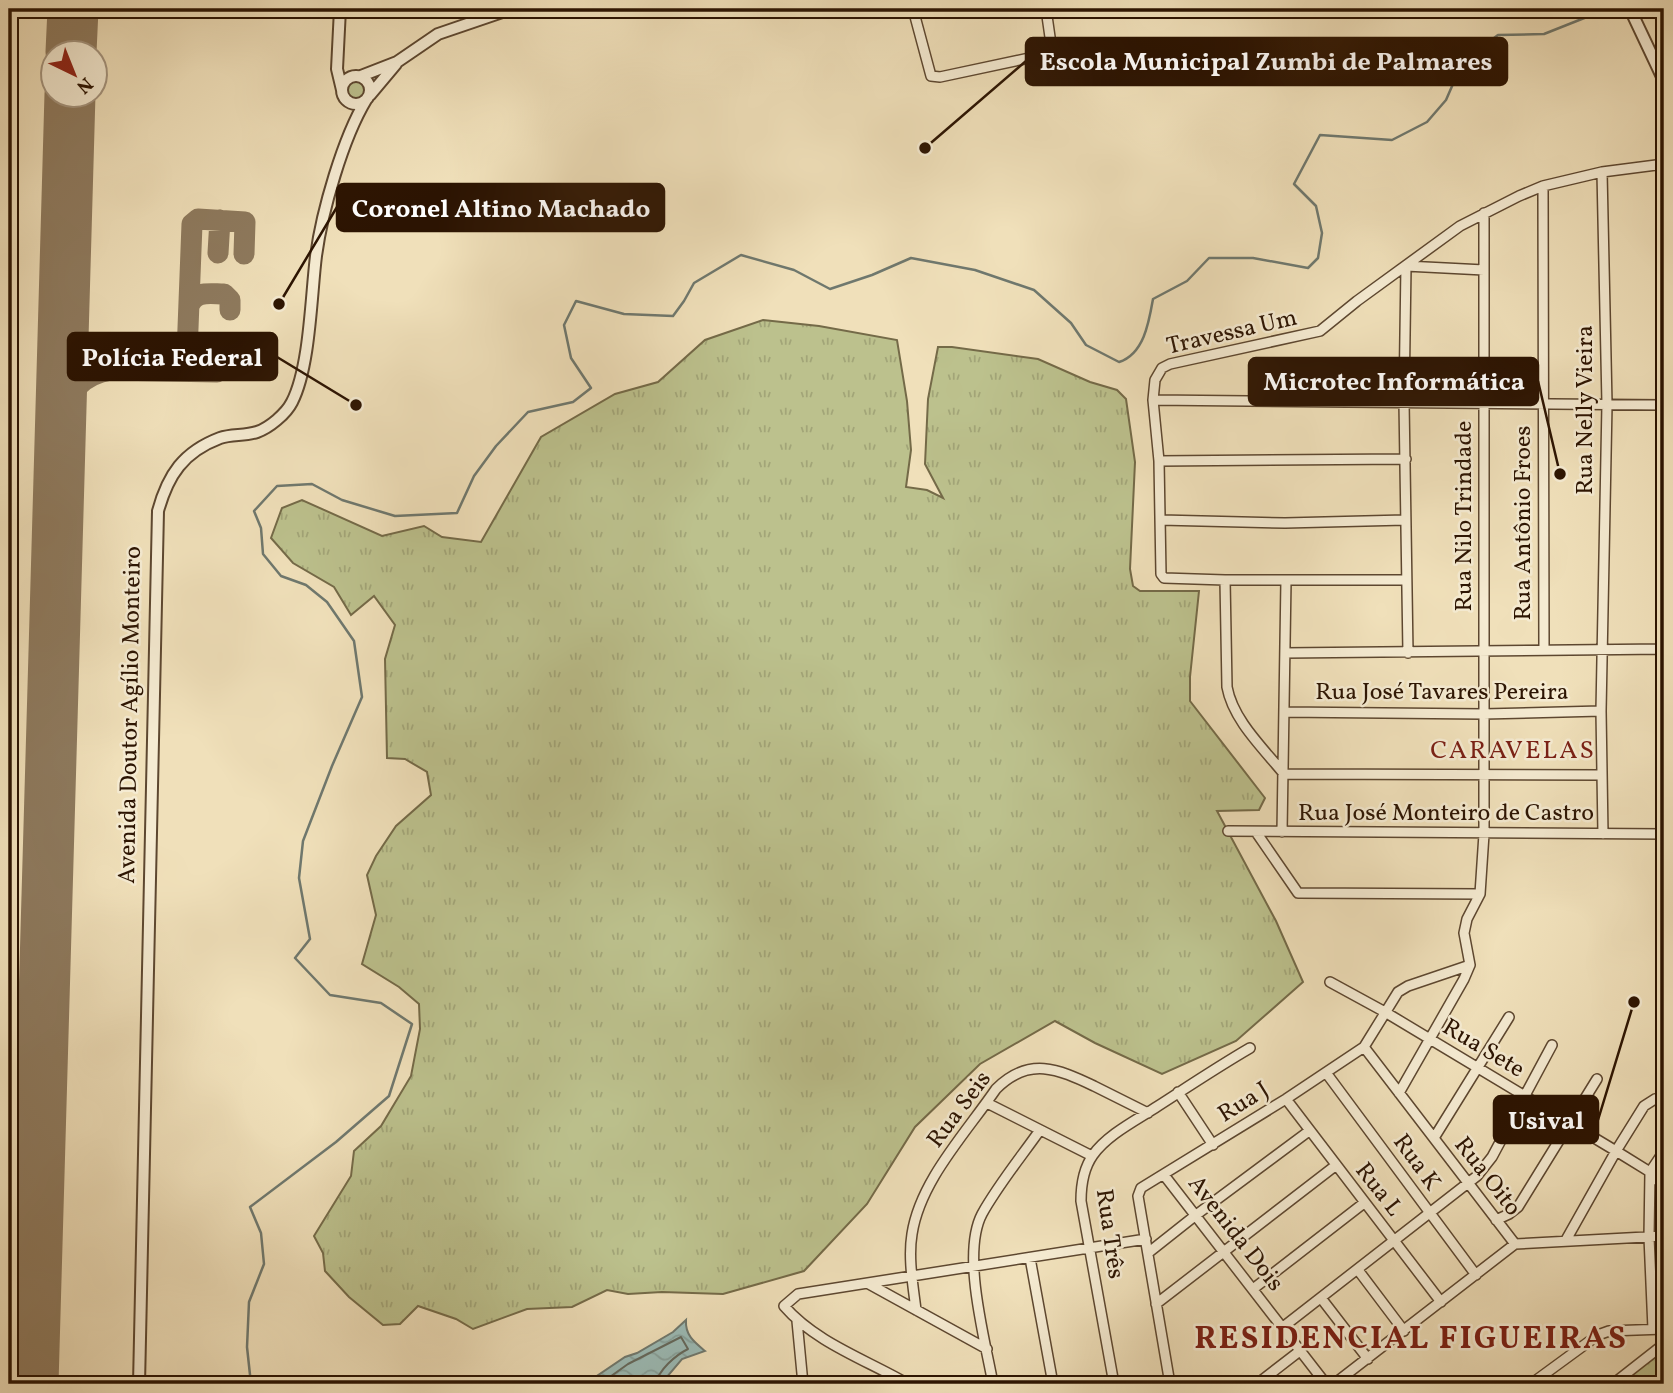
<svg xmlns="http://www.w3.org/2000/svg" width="1673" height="1393" font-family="Vollkorn,serif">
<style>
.grass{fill:url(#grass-tufts);stroke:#746a48;stroke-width:2}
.park{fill:url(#park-crowns);stroke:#746a48;stroke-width:2}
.water{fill:url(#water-waves);stroke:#6f786e;stroke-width:2}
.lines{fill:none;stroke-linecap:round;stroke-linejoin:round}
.shore{stroke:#64685c;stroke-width:2}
.stream{stroke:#6f786e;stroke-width:2.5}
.taxiway{stroke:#8e7a5e;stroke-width:21}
.runway{stroke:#8e7a5e;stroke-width:51}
.minor-casing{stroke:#5d4730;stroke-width:12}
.tertiary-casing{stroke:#5d4730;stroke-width:14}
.minor{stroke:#f5ebd2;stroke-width:9}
.tertiary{stroke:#f5ebd2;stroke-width:10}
.labels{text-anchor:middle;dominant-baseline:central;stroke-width:5;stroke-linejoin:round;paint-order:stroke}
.street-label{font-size:24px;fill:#2c1402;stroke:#f5ebd2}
.neighbourhood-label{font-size:26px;letter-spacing:2px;fill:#7a1f14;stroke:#f5ebd2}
.district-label{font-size:32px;font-weight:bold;letter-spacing:2px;fill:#7a1f14;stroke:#f5ebd2}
.leader{fill:none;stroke:#2c1402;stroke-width:2.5}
.callout-dot{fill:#2c1402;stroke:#f5ebd2;stroke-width:2.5}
.callout{fill:#2c1402;stroke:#2c1402;stroke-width:2.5}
.callout-label{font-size:26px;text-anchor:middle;font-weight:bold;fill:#fff}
</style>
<defs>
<pattern id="grass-tufts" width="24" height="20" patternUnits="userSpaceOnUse" patternTransform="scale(1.75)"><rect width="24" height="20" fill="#bcc18d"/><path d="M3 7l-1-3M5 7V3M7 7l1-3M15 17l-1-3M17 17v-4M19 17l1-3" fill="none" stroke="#a2a578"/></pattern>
<pattern id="park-crowns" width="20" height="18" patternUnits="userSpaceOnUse" patternTransform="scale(1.75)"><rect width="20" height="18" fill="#bcc18d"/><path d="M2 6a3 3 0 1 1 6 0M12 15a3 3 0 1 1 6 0" fill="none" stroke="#a2a578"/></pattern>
<pattern id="water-waves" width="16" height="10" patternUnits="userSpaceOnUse" patternTransform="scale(1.75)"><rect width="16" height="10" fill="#9bbbb6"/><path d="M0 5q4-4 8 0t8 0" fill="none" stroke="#86a09b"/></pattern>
</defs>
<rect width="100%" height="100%" fill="#f0e0ba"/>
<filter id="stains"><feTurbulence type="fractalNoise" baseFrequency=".00286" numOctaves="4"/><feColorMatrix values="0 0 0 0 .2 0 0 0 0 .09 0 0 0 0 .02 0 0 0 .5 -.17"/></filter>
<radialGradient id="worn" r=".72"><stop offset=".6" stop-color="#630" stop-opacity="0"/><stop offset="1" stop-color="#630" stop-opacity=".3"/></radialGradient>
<path class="grass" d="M345 89a11 11 0 1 1 22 0a11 11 0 1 1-22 0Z
M763,320L819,326L897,340L907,401L911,450L906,487L927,490L943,498L925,464L928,399L938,347H952L1038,359L1090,382L1117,390L1126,399L1135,462L1130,569L1133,586L1140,591H1199L1190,677V701L1265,798L1259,810L1217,811L1276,921L1303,982L1236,1041L1162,1074L1095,1043L1055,1021L980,1064L915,1127L867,1204L804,1271L723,1294L662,1292L628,1294L607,1290L572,1307L527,1309L473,1329L456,1319L418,1306L400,1324L383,1325L349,1297L325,1271L323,1253L314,1236L351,1176L354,1151L381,1126L411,1076L420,1029L419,1004L399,987L362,964L376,915L367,875L376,856L396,826L431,795L427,772L405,759L387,758L385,659L395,625L374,596L351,615L334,587L293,563L271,538L282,508L302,500L382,536L424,526L442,537L481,542L541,437L615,394L658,382L705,340Z"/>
<path class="park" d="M1664,1350V1384H1620Z"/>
<path class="water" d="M686,1320C685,1335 694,1342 705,1351L682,1359L661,1384H585L625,1357L637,1353L673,1332Z"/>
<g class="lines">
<path class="shore" d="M600,1384L628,1364L681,1337L688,1349C676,1355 658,1370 656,1384"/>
<path class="stream" d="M1658,9L1664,12
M251,1384L247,1347L249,1302L264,1264L261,1233L250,1207L336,1142L389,1096L412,1024L381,1003L330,995L295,958L310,939L299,878L303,841L332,766L362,697L354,641L327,602L306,585L281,576L263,554L261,528L254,511L277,486L312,484L342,500L395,516L457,513L474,476L496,446L528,412L573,402L591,388L571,358L564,325L576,301L624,314L673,316L684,301L694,283L741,255L794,270L830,289L872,275L911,258L975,270L1034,290L1071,323L1086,345L1119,362C1144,354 1149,322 1153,299L1187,281L1209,258H1253L1308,268L1318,258L1322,233L1316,206L1294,184L1320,135L1392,140L1427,122L1446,100L1463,61L1498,35L1544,34L1607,9"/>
<path class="taxiway" d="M218,253L220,220
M189,306C195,290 210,294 224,294L230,300V310
M64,308L68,334L75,348L87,360L99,367L111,370L217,372L230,362L235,349
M174,371L183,366L187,354L192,224L198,219L245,222L244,254
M61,422C67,393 81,375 111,370"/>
<path class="runway" d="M71,52L73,9
M33,1384L70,94"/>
<g class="minor-casing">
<path id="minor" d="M913,9L931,76L940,77L1043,55L1051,44L1046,9
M1664,164L1662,649L1664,787
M1602,172L1607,404L1601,711L1603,834
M1543,186L1544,649
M1406,266L1404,402L1408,653
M1406,266L1484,270
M1153,400L1664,405
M1159,461L1406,459
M1161,520L1285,523L1405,520
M1225,580L1227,687C1233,720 1263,748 1284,774L1601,775
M1406,580H1225L1164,578L1161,574L1159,461L1153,400L1155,380L1162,368L1170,364L1320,331L1357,301L1460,226L1519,196L1543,186L1602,172L1664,164
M1285,653L1664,649
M1284,712L1483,714L1601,711
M1228,831L1664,834
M1256,832L1298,893L1480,894
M1282,832L1286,580
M1330,982L1385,1012L1616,1151L1650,1172L1664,1188
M1364,1047L1515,1244L1664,1236
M1327,1074L1476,1275
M1178,1092L1213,1145
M1399,1093L1464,979L1470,965L1464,933L1467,919L1480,894L1484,834V213
M1286,1099L1441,1302
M987,1103L1092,1156
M1434,1138L1509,1017
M1164,1175L1326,1384
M1496,1220L1509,1214L1518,1207L1597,1079
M1566,1240L1616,1151L1644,1106L1655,1099L1664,1097
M1148,1253L1196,1215L1309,1131
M1030,1258L1053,1384
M1358,1270L1404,1331
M1652,1280L1664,1279
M869,1284L987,1349
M1253,1289L1364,1203
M1321,1298L1368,1359
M1156,1304L1335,1166
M916,1310C913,1285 908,1258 912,1234C920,1181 966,1133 996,1089C1029,1056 1058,1069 1094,1086C1112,1095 1130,1104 1148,1113
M797,1321L803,1384
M1283,1327L1477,1176L1492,1157L1552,1045
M1653,1329L1649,1237L1650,1172L1664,1151
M908,1384C867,1360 816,1343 784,1306L798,1294L1146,1239
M993,1384C985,1339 961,1254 982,1214C998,1185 1021,1157 1040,1130
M1114,1384L1081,1201C1081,1185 1083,1169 1093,1155C1108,1134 1137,1120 1158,1106C1189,1086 1219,1066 1250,1048
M1170,1384L1138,1196L1141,1188L1286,1099L1364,1047L1398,992L1408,986L1470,965
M1257,1384L1301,1350
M1334,1384L1515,1244
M1531,1384L1598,1335L1609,1331L1664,1329
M1613,1384L1664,1344"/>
</g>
<g class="tertiary-casing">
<path id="tertiary" d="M340,9L337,69L342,90
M1630,9L1664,81
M342 90a14 14 0 1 1 28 0a14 14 0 1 1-28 0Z
M361,76L397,62L438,34L511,9
M370,95L396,64
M139,1384L158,511C168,475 183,452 220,438C231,434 245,436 257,432C269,428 286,414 292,402C310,367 311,296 316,256C322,211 343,138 366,100"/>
</g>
<use href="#minor" class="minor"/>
<use href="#tertiary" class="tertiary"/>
</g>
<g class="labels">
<g class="street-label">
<text transform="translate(1232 333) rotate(-13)">Travessa Um</text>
<text transform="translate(1586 410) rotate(-90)">Rua Nelly Vieira</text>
<text transform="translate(1465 516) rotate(-90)">Rua Nilo Trindade</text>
<text transform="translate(1524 523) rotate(-90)">Rua Antônio Froes</text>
<text x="1442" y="693">Rua José Tavares Pereira</text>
<text transform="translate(131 715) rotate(-89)">Avenida Doutor Agílio Monteiro</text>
<text x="1446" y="814">Rua José Monteiro de Castro</text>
<text transform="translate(1483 1049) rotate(31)">Rua Sete</text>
<text transform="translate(1244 1103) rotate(-32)">Rua J</text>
<text transform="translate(960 1110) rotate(-53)">Rua Seis</text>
<text transform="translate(1416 1163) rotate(54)">Rua K</text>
<text transform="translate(1487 1177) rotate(52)">Rua Oito</text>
<text transform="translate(1378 1190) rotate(52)">Rua L</text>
<text transform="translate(1109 1234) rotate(82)">Rua Três</text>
<text transform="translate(1235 1234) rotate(52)">Avenida Dois</text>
</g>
<g class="neighbourhood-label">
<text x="1513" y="751">CARAVELAS</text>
</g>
<g class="district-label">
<text x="1411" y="1340">RESIDENCIAL FIGUEIRAS</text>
</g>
</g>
<path class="leader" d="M925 148L1026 61M279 304L337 207M356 405L277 357M1560 474L1538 381M1634 1002L1598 1120"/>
<g class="callout-dot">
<circle cx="925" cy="148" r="7"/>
<circle cx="279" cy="304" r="7"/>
<circle cx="356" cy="405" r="7"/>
<circle cx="1560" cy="474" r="7"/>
<circle cx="1634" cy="1002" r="7"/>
</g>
<g class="callout">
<rect x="1026" y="38" width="481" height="47" rx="7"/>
<rect x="337" y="184" width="327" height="47" rx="7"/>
<rect x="68" y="333" width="209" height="47" rx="7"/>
<rect x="1249" y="358" width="289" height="47" rx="7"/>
<rect x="1494" y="1096" width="104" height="47" rx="7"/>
</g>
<g class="callout-label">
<text x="1266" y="70">Escola Municipal Zumbi de Palmares</text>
<text x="501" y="217">Coronel Altino Machado</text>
<text x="172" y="366">Polícia Federal</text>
<text x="1394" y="390">Microtec Informática</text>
<text x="1546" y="1129">Usival</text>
</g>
<rect width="1673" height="1393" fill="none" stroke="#f0e0ba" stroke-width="35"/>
<rect x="10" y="10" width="1652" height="1372" fill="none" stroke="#2c1402" stroke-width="3.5"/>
<rect x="18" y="18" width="1638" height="1358" fill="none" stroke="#2c1402" stroke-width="2"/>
<g transform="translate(74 74) rotate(137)"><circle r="33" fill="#f5ebd2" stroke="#a5957f" stroke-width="2"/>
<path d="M0-5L12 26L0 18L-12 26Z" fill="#8f2418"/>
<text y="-10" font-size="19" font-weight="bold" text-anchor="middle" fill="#2c1402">N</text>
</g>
<rect width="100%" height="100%" filter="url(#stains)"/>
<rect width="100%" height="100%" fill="url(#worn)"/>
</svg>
